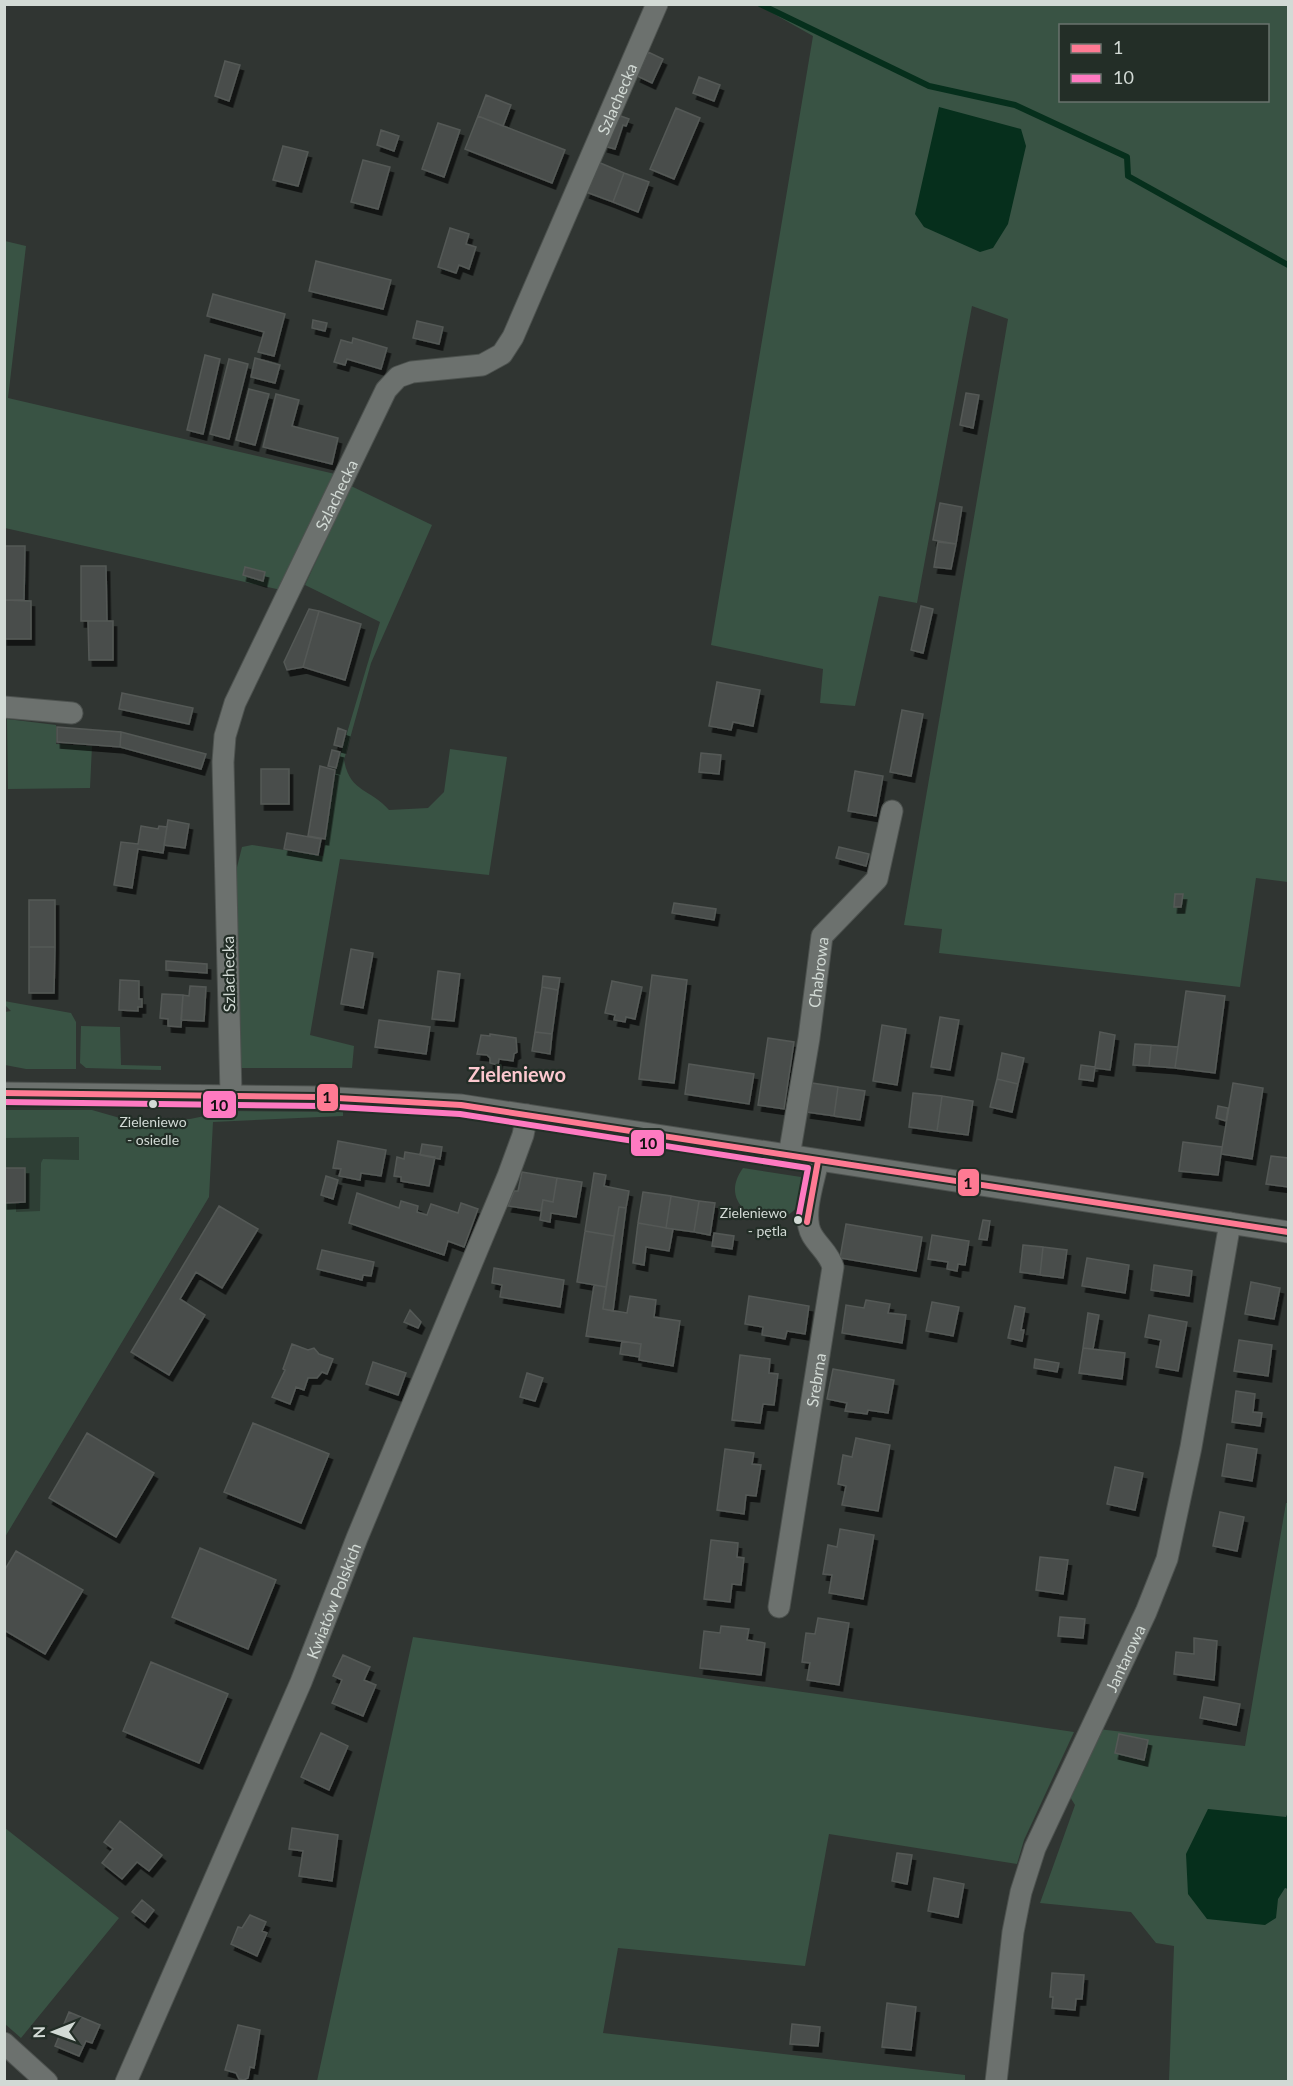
<svg xmlns="http://www.w3.org/2000/svg" width="1293" height="2086" font-family="Lato,sans-serif">
<style>
.built{fill:#2e3f35}
.green{fill:#395344;fill-rule:evenodd}
.water{fill:#062f1c}
.lines{fill:none;stroke-linecap:round;stroke-linejoin:round}
.stream{stroke:#062f1c;stroke-width:6}
.building{fill:#4a4e4c;stroke:#545956;stroke-width:1.5;filter:url(#shadow)}
.minor-casing{stroke:#4d524f;stroke-width:23}
.minor{stroke:#6c716e;stroke-width:21}
.bus-1-casing{stroke:#232e27;stroke-width:10}
.bus-2-casing{stroke:#232e27;stroke-width:10}
.bus-1{stroke:#fe7a93;stroke-width:6}
.bus-2{stroke:#fe7ac1;stroke-width:6}
.bus-dot{fill:#d2dad5;stroke:#232e27;stroke-width:2}
.labels{text-anchor:middle;dominant-baseline:central;stroke-width:4.5;stroke-linejoin:round;paint-order:stroke}
.bus-label{font-size:14px;fill:#d2dad5;stroke:#232e27}
.street-label{font-size:16px;fill:#d2dad5;stroke:#232e27}
.quarter-label{font-size:20px;font-weight:bold;fill:#fcc8cf;stroke:#232e27}
.line-badge{stroke:#232e27;stroke-width:2}
.pale-badge-label{font-size:16px;text-anchor:middle;font-weight:bold;fill:#111}
</style>
<defs>
<filter id="shadow"><feDropShadow dx="3.5" dy="6" stdDeviation="0" flood-color="#0009"/></filter>
</defs>
<rect width="100%" height="100%" fill="#303532"/>
<path class="built" d="M5,1135L81,1137L82,1213L5,1214Z"/>
<path class="green" d="M758,5H1288V882L1256,878L1240,987L939,953L942,929L904,925L1008,319L972,306L917,603L879,596L855,706L820,703L823,669L711,645L813,36ZM1060,26H1268V100H1060Z
M5,241L26,246L8,398L335,474L281,590L5,528Z
M351,486L432,525L371,663L344,760C350,793 370,788 389,810L428,808L444,792L450,749L507,757L489,875L340,859L310,1035L354,1046L352,1068H239L235,875L242,847L252,845L323,856L336,770L380,622L305,585Z
M7,719L56,725V744L92,746L90,788L8,789Z
M4,1001L71,1013L76,1022V1069H26L5,1065V1012L11,1011L5,1005Z
M81,1026L120,1027L121,1065L161,1066V1070L86,1068L80,1063Z
M5,1110H92L127,1120H145V1125H156L157,1120L190,1119L229,1111L343,1112V1116L213,1122L209,1197L5,1537V1203H16V1212L40,1211L41,1163L43,1159L79,1160V1137L5,1138Z
M743,1168L801,1177C815,1245 705,1221 743,1168Z
M1286,1503H1288V2081H1169L1174,1946L1156,1943L1131,1912L1040,1903L1075,1805L1067,1792L1098,1729L1245,1746Z
M413,1637C633,1669 854,1698 1074,1732L1024,1840L1017,1864L829,1834L805,1966L618,1948L603,2033L965,2075V2081H317Z
M5,1828L119,1918L21,2038L5,2024Z"/>
<path class="water" d="M939,107L1021,129L1026,146L1008,224L993,248L980,252L924,227L915,214Z
M1208,1809L1286,1817L1288,1812V1889L1285,1888L1278,1899L1276,1918L1265,1925L1207,1919L1188,1894L1186,1854Z"/>
<g class="lines">
<path class="stream" d="M760,4L929,86L1015,105L1127,157L1128,176L1288,265"/>
</g>
<path class="building" d="M648,52L663,59L652,83L637,76Z
M225,61L240,65L229,101L215,96Z
M699,77L720,85L714,101L693,93Z
M486,95L511,105L503,126L478,116Z
M676,108L700,118L674,179L650,169Z
M615,114L629,119L626,126L623,125L615,149L604,146Z
M478,116L565,150L552,183L465,149Z
M438,123L460,130L444,177L422,169Z
M381,130L399,136L394,151L377,145Z
M283,146L308,152L298,186L273,180Z
M363,160L390,167L378,209L351,202Z
M598,162L624,173L613,202L586,192Z
M624,173L649,182L638,212L613,202Z
M450,228L469,234L466,244L476,247L469,269L459,265L456,273L438,267Z
M316,261L391,280L383,309L309,291Z
M213,294L285,314L274,356L258,352L264,332L207,316Z
M313,320L327,323L325,331L312,328Z
M417,321L443,327L439,344L413,338Z
M353,338L387,348L381,369L347,359L345,365L334,362L341,340L352,343Z
M205,355L220,359L203,434L187,430Z
M255,358L280,365L275,383L251,377Z
M229,359L248,364L229,439L210,434Z
M249,389L269,394L255,445L236,440Z
M966,393L979,395L973,428L960,425Z
M276,394L299,400L292,426L338,438L332,464L263,447Z
M940,503L962,507L956,544L933,540Z
M938,542L956,544L951,569L934,567Z
M4,546H25L24,600H4Z
M81,566H106L107,621H81Z
M245,567L265,572L263,581L243,575Z
M4,600L31,601V639H4Z
M921,606L933,609L923,653L911,650Z
M309,609L319,611L303,667L287,670L284,662Z
M319,611L361,624L345,680L303,667Z
M88,621H113V660H89Z
M717,682L760,690L753,726L733,722L731,730L709,726Z
M122,693L193,708L189,724L119,709Z
M902,710L923,714L911,776L890,772Z
M57,727L121,732L120,747L57,742Z
M338,728L346,731L342,747L334,745Z
M121,732L206,754L201,769L120,747Z
M332,750L340,752L336,768L328,766Z
M701,753L721,755L719,774L699,772Z
M320,766L335,770L325,839L308,836Z
M261,769H289V804H261Z
M855,771L883,776L876,816L848,811Z
M168,820L189,824L185,848L164,845Z
M141,826L158,829L159,826L167,827L163,853L138,849L132,888L114,885L121,842L138,844Z
M287,833L321,839L318,855L284,849Z
M839,847L869,854L866,866L836,858Z
M1175,894H1183L1181,907H1174Z
M29,900H55V947H29Z
M674,903L716,909L714,920L672,913Z
M29,947H55L54,993H29Z
M351,949L373,953L363,1008L341,1004Z
M166,961L207,964V973L166,970Z
M438,971L460,974L454,1021L432,1019Z
M652,975L687,980L674,1083L639,1079Z
M543,976L560,978L558,990L542,987Z
M120,980L139,981V999H142V1007H138V1011L119,1010Z
M612,981L642,987L635,1019L626,1017L625,1022L614,1020L615,1015L605,1013Z
M190,986L206,987L204,1021L181,1020L183,995L189,996Z
M542,987L558,990L552,1034L535,1032Z
M1186,991L1225,996L1215,1073L1175,1068Z
M162,994L183,995L181,1027L168,1026V1019L160,1018Z
M940,1017L959,1020L950,1070L931,1067Z
M379,1020L430,1027L426,1054L375,1047Z
M882,1025L906,1029L897,1085L873,1081Z
M535,1032L552,1034L550,1054L532,1051Z
M1100,1032L1115,1035L1110,1070L1095,1068L1093,1081L1079,1079L1081,1065L1095,1067Z
M490,1034L516,1038L517,1052L514,1054L513,1061L499,1059L498,1065L490,1063V1058L487,1055L477,1054L481,1035L490,1036Z
M768,1038L794,1042L784,1109L758,1105Z
M1135,1044L1151,1045L1149,1066L1133,1065Z
M1151,1045L1178,1047L1175,1068L1149,1066Z
M1002,1053L1024,1058L1018,1084L997,1079Z
M689,1064L754,1074L749,1104L685,1094Z
M997,1079L1018,1084L1012,1112L990,1107Z
M812,1083L838,1087L834,1116L807,1112Z
M1233,1083L1263,1088L1252,1159L1221,1154Z
M838,1087L865,1091L860,1120L834,1116Z
M913,1093L942,1096L937,1131L909,1127Z
M942,1096L973,1101L968,1135L937,1131Z
M1218,1106L1228,1108L1226,1121L1216,1118Z
M338,1141L386,1150L381,1176L361,1173L360,1180L339,1176L341,1169L333,1168Z
M1183,1142L1222,1147L1218,1175L1179,1171Z
M422,1144L442,1147L440,1159L420,1155Z
M405,1152L435,1157L429,1186L401,1181V1177L394,1176L397,1157L404,1159Z
M1271,1156L1288,1158V1187L1266,1184Z
M4,1168H25V1202L4,1203Z
M522,1172L557,1178L553,1202L543,1200L541,1211L508,1206L514,1191H518Z
M594,1173L606,1175L604,1186L629,1191L626,1208L619,1207L614,1236L585,1231Z
M326,1176L338,1180L333,1199L321,1195Z
M557,1178L582,1182L576,1217L551,1213L550,1222L540,1220L543,1200L553,1202Z
M643,1192L671,1196L666,1228L638,1223Z
M357,1193L399,1208L401,1201L418,1206L417,1212L427,1215L431,1204L458,1213L461,1203L478,1209L464,1247L448,1241L444,1255L349,1223Z
M671,1196L699,1201L694,1232L666,1228Z
M699,1201L715,1203L710,1235L694,1232Z
M219,1206L258,1229L222,1288L196,1272L180,1299L205,1315L169,1375L131,1352Z
M619,1207L626,1208L613,1311L603,1309Z
M983,1220L990,1221L987,1240L979,1239Z
M638,1223L673,1229L669,1251L646,1247L644,1265L633,1263Z
M846,1224L922,1237L916,1271L840,1258Z
M585,1231L614,1236L606,1287L577,1282Z
M714,1233L734,1236L732,1249L712,1246Z
M932,1235L969,1241L965,1265L958,1264L957,1271L947,1269L948,1262L928,1259Z
M1023,1245L1043,1247L1040,1275L1020,1272Z
M1043,1247L1067,1250L1063,1278L1040,1275Z
M322,1250L374,1262L371,1276L363,1275L362,1280L317,1269Z
M1087,1258L1129,1265L1125,1293L1082,1286Z
M1154,1265L1192,1271L1189,1296L1151,1290Z
M494,1268L564,1280L560,1307L500,1297L502,1285L492,1283Z
M1251,1282L1280,1288L1274,1319L1245,1314Z
M594,1285L606,1287L603,1309L627,1313L630,1296L656,1300L654,1317L680,1321L673,1366L639,1360L641,1344L586,1336Z
M749,1296L809,1306L805,1334L787,1331L785,1339L762,1335L763,1327L745,1324Z
M866,1300L890,1304L888,1313L906,1315L902,1343L842,1333L846,1305L864,1308Z
M932,1302L959,1307L953,1336L926,1331Z
M1015,1306L1025,1308L1021,1330H1024L1022,1341L1008,1338Z
M410,1310L421,1322L418,1328L404,1322Z
M1088,1313L1099,1315L1093,1349L1083,1348Z
M1149,1315L1187,1322L1178,1371L1156,1367L1161,1340L1145,1337Z
M1239,1340L1272,1345L1268,1376L1234,1371Z
M622,1341L641,1344L639,1357L620,1354Z
M292,1344L308,1350L314,1348L319,1354L333,1359L327,1374L322,1372L317,1378H308L304,1390L296,1387L290,1404L272,1397L285,1370L283,1369Z
M1083,1348L1125,1353L1122,1379L1079,1373Z
M740,1355L770,1359L769,1373L778,1374L774,1405L763,1404L760,1423L732,1420Z
M1035,1359L1059,1363L1057,1372L1034,1368Z
M373,1362L406,1373L398,1395L366,1384Z
M833,1369L894,1380L888,1413L868,1410L867,1414L845,1411L847,1403L827,1399Z
M527,1373L543,1378L535,1401L520,1397Z
M1236,1391L1255,1394L1253,1412L1262,1413L1260,1426L1232,1422Z
M253,1423L329,1454L301,1523L224,1492Z
M87,1433L154,1473L116,1537L49,1498Z
M856,1438L890,1445L878,1511L842,1505L846,1486L838,1484L843,1455L852,1457Z
M1227,1444L1257,1449L1252,1481L1222,1476Z
M725,1449L754,1453L752,1464L761,1465L756,1496L746,1495L744,1514L717,1510Z
M1115,1467L1143,1473L1135,1510L1107,1504Z
M1220,1512L1244,1517L1237,1551L1213,1546Z
M840,1529L874,1535L863,1599L829,1593L832,1575L823,1574L828,1545L837,1547Z
M711,1540L738,1543L737,1557L744,1558L741,1585L732,1584L730,1602L704,1599Z
M200,1548L276,1580L248,1649L172,1617Z
M16,1551L83,1590L45,1654L4,1630V1571Z
M1040,1557L1068,1560L1063,1594L1036,1590Z
M1060,1617L1085,1619L1083,1638L1058,1636Z
M818,1618L849,1623L839,1685L807,1680L810,1663L802,1662L806,1633L815,1634Z
M721,1626L749,1629L747,1640L765,1643L761,1675L700,1668L704,1631L720,1633Z
M1194,1638L1217,1641L1214,1680L1174,1674L1176,1652L1194,1654Z
M343,1655L370,1667L364,1680L376,1685L363,1716L332,1703L342,1680L333,1676Z
M151,1662L228,1694L199,1763L123,1731Z
M1204,1697L1240,1704L1236,1725L1200,1718Z
M321,1733L348,1746L329,1790L301,1777Z
M1119,1734L1148,1740L1144,1760L1115,1753Z
M120,1821L162,1855L149,1871L137,1862L122,1879L102,1863L113,1849L104,1842Z
M292,1828L338,1835L332,1881L299,1876L303,1851L289,1849Z
M897,1853L912,1855L907,1884L892,1881Z
M934,1878L964,1884L958,1917L928,1911Z
M142,1900L154,1910L145,1922L132,1912Z
M250,1915L266,1922L262,1931L267,1933L257,1956L231,1944L238,1927L242,1928Z
M1052,1973L1084,1975L1082,1999H1076L1075,2010L1052,2008L1053,1997H1050Z
M887,2003L916,2007L911,2050L882,2047Z
M69,2012L100,2025L92,2043L86,2041L79,2056L55,2046Z
M792,2024L820,2027L818,2046L790,2044Z
M238,2025L260,2030L254,2068L250,2067L248,2078L244,2080L239,2079L236,2073L225,2070Z"/>
<g class="lines">
<g class="minor-casing">
<g id="minor">
<path d="M4,707L72,713"/>
<path d="M4,1093L320,1097L461,1105L1288,1232"/>
<path id="s1" d="M231,1094L223,762L225,736L235,703L386,390L398,377L412,372L482,365L502,354L513,337L657,4"/>
<path id="s2" d="M789,1156L809,1038L822,936L877,879L892,811"/>
<path id="s3" d="M779,1607L833,1267C829,1253 819,1247 812,1235C801,1216 814,1181 818,1161"/>
<path d="M4,2043L47,2082"/>
<path id="s4" d="M126,2082L301,1682L357,1538L508,1176L523,1135L527,1115"/>
<path id="s5" d="M996,2082L1013,1932L1021,1892L1035,1848L1146,1612L1167,1559L1191,1447L1230,1223"/>
</g>
</g>
<use href="#minor" class="minor"/>
<g class="bus-1-casing">
<path id="bus-1" d="M4,1093L320,1097L461,1105L1288,1232
M807,1222L818,1161"/>
</g>
<g class="bus-2-casing">
<path id="bus-2" d="M4,1102L320,1106L460,1114L808,1168L798,1220"/>
</g>
<use href="#bus-1" class="bus-1"/>
<use href="#bus-2" class="bus-2"/>
</g>
<g class="bus-dot">
<circle cx="153" cy="1104" r="5"/>
<circle cx="798" cy="1220" r="5"/>
</g>
<g class="labels">
<g class="bus-label">
<text x="153" y="1121">Zieleniewo<tspan x="153" dy="18">- osiedle</tspan></text>
<text x="787" y="1212" text-anchor="end">Zieleniewo<tspan x="787" dy="18">- pętla</tspan></text>
</g>
<g class="street-label">
<text stroke="none"><textPath href="#s1" startOffset="1146">Szlachecka</textPath></text>
<text stroke="none"><textPath href="#s1" startOffset="624">Szlachecka</textPath></text>
<text stroke="none"><textPath href="#s2" startOffset="186">Chabrowa</textPath></text>
<text transform="translate(228 974) rotate(-91)">Szlachecka</text>
<text stroke="none"><textPath href="#s3" startOffset="230">Srebrna</textPath></text>
<text stroke="none"><textPath href="#s4" startOffset="524">Kwiatów Polskich</textPath></text>
<text stroke="none"><textPath href="#s5" startOffset="448">Jantarowa</textPath></text>
</g>
<g class="quarter-label">
<text x="517" y="1074">Zieleniewo</text>
</g>
</g>
<g class="line-badge">
<rect x="316" y="1083" width="23" height="29" rx="6" fill="#fe7a93"/>
<rect x="202" y="1090" width="35" height="29" rx="6" fill="#fe7ac1"/>
<rect x="630" y="1129" width="35" height="28" rx="6" fill="#fe7ac1"/>
<rect x="957" y="1168" width="23" height="29" rx="6" fill="#fe7a93"/>
</g>
<g class="pale-badge-label">
<text x="327" y="1103">1</text>
<text x="219" y="1111">10</text>
<text x="648" y="1149">10</text>
<text x="968" y="1189">1</text>
</g>
<rect width="1293" height="2086" fill="none" stroke="#d2dad5" stroke-width="12"/>
<rect x="1059" y="24" width="210" height="78" fill="#232e27" stroke="#69736d" stroke-width="1.5"/>
<rect x="1071" y="44" width="30" height="9" fill="#fe7a93" stroke="#69736d" stroke-width="1.5"/>
<text x="1113" y="54" font-size="18" fill="#d2dad5">1</text>
<rect x="1071" y="74" width="30" height="9" fill="#fe7ac1" stroke="#69736d" stroke-width="1.5"/>
<text x="1113" y="84" font-size="18" fill="#d2dad5">10</text>
<g transform="translate(54 2032) rotate(269)" stroke="#232e27" stroke-width="4.5" paint-order="stroke">
<path d="M0-4.5L10 22L0 15L-10 22Z" fill="#d2dad5"/>
<text y="-9" font-size="16" font-weight="bold" text-anchor="middle" fill="#d2dad5">N</text>
</g>
</svg>
